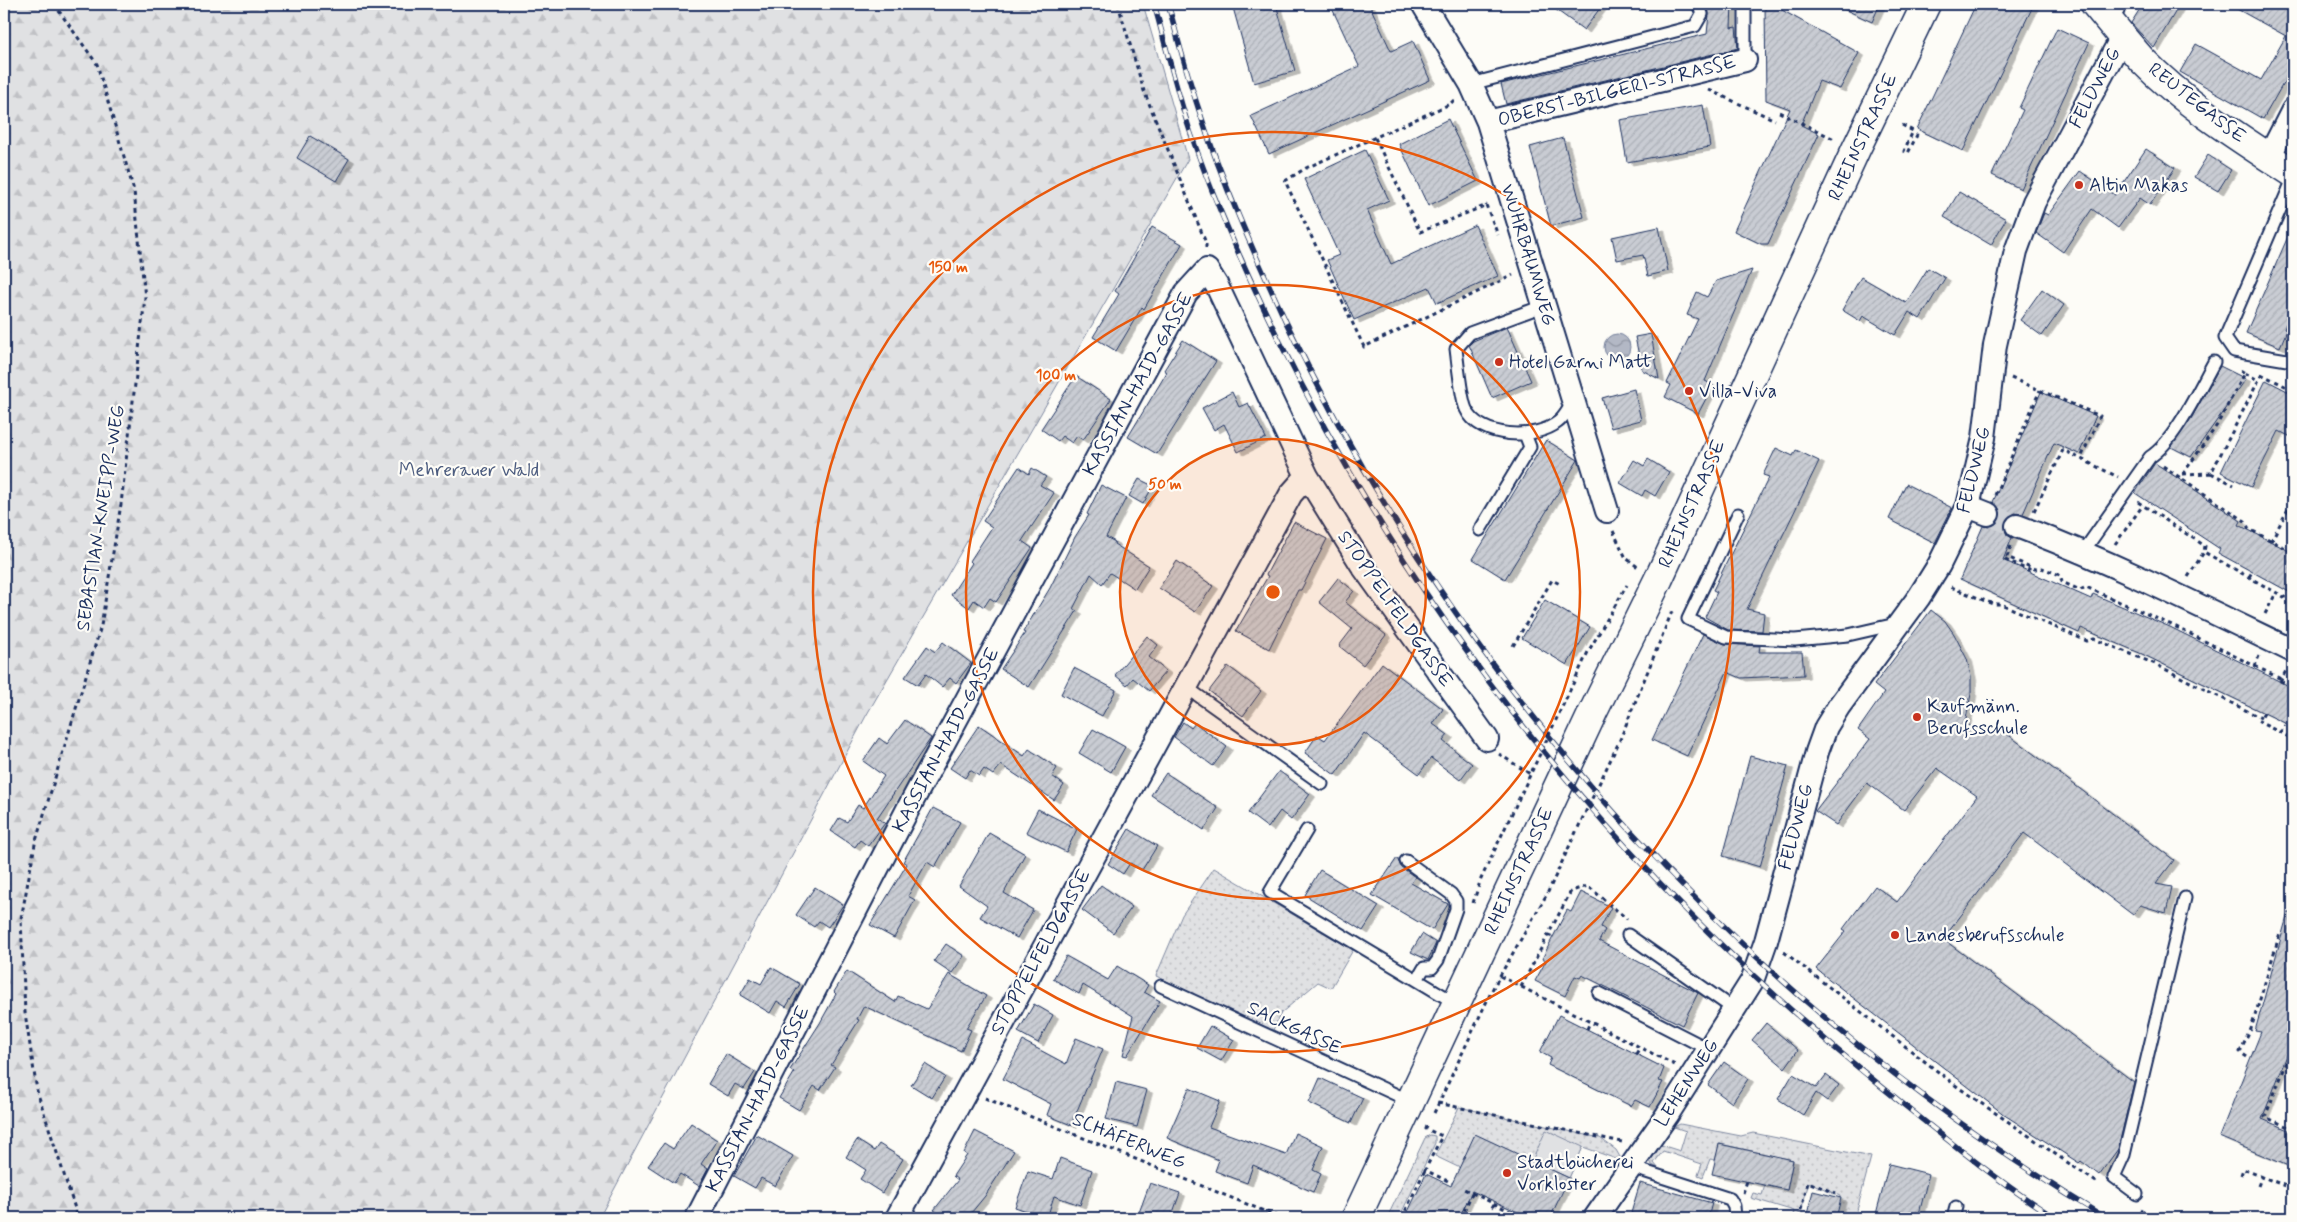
<svg xmlns="http://www.w3.org/2000/svg" width="2297" height="1222" font-family="Mynerve,sans-serif">
<style>
.grass{fill:url(#grass-dots);stroke:#7e88a0}
.forest{fill:url(#forest-firs);stroke:#7e88a0}
.park{fill:#e0e1e3;stroke:#7e88a0}
.water{fill:url(#water-waves);stroke:#76819c}
.building{fill:url(#building-hatch);stroke:#1b2f5e;filter:url(#shadow)}
.lines{fill:none;stroke-linecap:round;stroke-linejoin:round}
.street-tunnel{stroke:#d0d3d8;stroke-width:22;stroke-dasharray:22 11;stroke-linecap:butt}
.lane-casing{stroke:#1b2f5e;stroke-width:15}
.street-casing{stroke:#1b2f5e;stroke-width:26}
.secondary-casing{stroke:#1b2f5e;stroke-width:31}
.primary-casing{stroke:#1b2f5e;stroke-width:31}
.path{stroke:#1b2f5e;stroke-width:3;stroke-dasharray:4 4;stroke-linecap:butt}
.lane{stroke:#fdfcf7;stroke-width:11}
.street{stroke:#fdfcf7;stroke-width:22}
.secondary{stroke:#fdfcf7;stroke-width:28}
.primary{stroke:#fdfcf7;stroke-width:28}
.rail-casing{stroke:#1b2f5e;stroke-width:5.5}
.rail{stroke:#fdfcf7;stroke-width:4;stroke-dasharray:11;stroke-linecap:butt}
.ring{fill:none;stroke:#e8590c;stroke-width:2.5}
.poi-dot{fill:#c8321e;stroke:#fdfcf7;stroke-width:2}
.labels{text-anchor:middle;dominant-baseline:central;stroke-width:4.5;stroke-linejoin:round;paint-order:stroke}
.street-label{font-size:19px;fill:#1b2f5e;stroke:#fdfcf7}
.poi-label{font-size:19px;fill:#1b2f5e;stroke:#fdfcf7;text-anchor:start}
.park-label{font-size:19px;fill:#4c5c7f;stroke:#fdfcf7}
.centre{fill:#e8590c;stroke:#fdfcf7;stroke-width:2.5}
.ring-label{font-size:15px;text-anchor:middle;font-weight:bold;fill:#e8590c;stroke:#fdfcf7;stroke-width:4.5;stroke-linejoin:round;paint-order:stroke}
</style>
<defs>
<pattern id="grass-dots" width="8" height="8" patternUnits="userSpaceOnUse" patternTransform="scale(1.25)"><rect width="8" height="8" fill="#e0e1e3"/><path d="M2 2h.1M6 6h.1" fill="none" stroke="#c0c1c5" stroke-width="1.8" stroke-linecap="round"/></pattern>
<pattern id="forest-firs" width="22" height="20" patternUnits="userSpaceOnUse" patternTransform="scale(1.25)"><rect width="22" height="20" fill="#e0e1e3"/><path d="M5 1l3.5 6h-7zM16 11l3.5 6h-7z" fill="#c0c1c5"/></pattern>
<pattern id="water-waves" width="16" height="10" patternUnits="userSpaceOnUse" patternTransform="scale(1.25)"><rect width="16" height="10" fill="#b3b8c5"/><path d="M0 5q4-4 8 0t8 0" fill="none" stroke="#9196a3"/></pattern>
<pattern id="building-hatch" width="6" height="6" patternUnits="userSpaceOnUse" patternTransform="scale(1.25)"><rect width="6" height="6" fill="#c9ccd3"/><path d="M-1 1l2-2M0 6l6-6M5 7l2-2" fill="none" stroke="#acb0b8"/></pattern>
<filter id="shadow"><feDropShadow dx="5.5" dy="3" stdDeviation="0" flood-color="#0004"/></filter>
</defs>
<rect width="100%" height="100%" fill="#fdfcf7"/>
<filter id="ink" filterUnits="userSpaceOnUse"><feTurbulence type="fractalNoise" baseFrequency=".02" numOctaves="2"/><feDisplacementMap in="SourceGraphic" scale="10" xChannelSelector="R" yChannelSelector="G"/><feConvolveMatrix kernelMatrix="1 2 1 2 8 2 1 2 1" color-interpolation-filters="sRGB"/></filter>
<g filter="url(#ink)">
<path class="grass" d="M1214,868L1353,950L1331,988L1318,982L1281,1013L1272,1032L1156,976L1182,915Z
M1459,1107L1600,1138L1616,1150L1620,1157L1619,1160L1583,1147L1569,1178L1460,1168L1435,1156Z
M1680,1124L1741,1136L1753,1133L1871,1157L1855,1218H1836L1840,1196L1809,1182L1799,1218H1792L1794,1211L1751,1198L1753,1193L1762,1195L1765,1185L1787,1190L1793,1160L1720,1144L1715,1160L1710,1159L1703,1177L1698,1175L1702,1164L1663,1151L1654,1163L1658,1168L1652,1165L1649,1159L1658,1144L1680,1151L1686,1131L1674,1127Z
M1430,1135L1435,1136V1143L1399,1218H1387L1425,1138Z"/>
<path class="forest" d="M6,4H1143L1188,159L866,716L599,1218H4V6Z"/>
<path class="park" d="M1546,1130L1583,1147L1569,1178L1532,1161Z"/>
<path class="water" d="M1604 347a13 13 0 1 1 26 0a13 13 0 1 1-26 0Z"/>
<path class="building" d="M1232,4H1276L1295,71L1254,83Z
M1330,4H1369L1391,51L1413,41L1430,80L1269,154L1251,116L1359,66Z
M1548,4H1603L1584,30Z
M1708,4H1732L1731,28L1736,27L1738,48L1506,104L1501,84L1707,34L1709,14Z
M1765,4H1771L1859,53L1840,89L1819,81L1801,125L1819,134L1768,244H1761L1734,231L1790,109L1766,100Z
M1833,4H1880L1872,22Z
M1976,4H2034L1963,151L1917,129Z
M2143,4H2180L2154,48L2131,23Z
M2228,4H2293V66L2263,119L2180,72L2196,44L2261,80L2286,36Z
M2057,28L2089,43L2021,189L1992,175L2023,110L2019,108Z
M1703,105L1710,147L1627,162L1620,120Z
M1448,119L1478,181L1428,206L1399,144Z
M310,136L349,159L336,181L297,158Z
M1563,138L1584,217L1551,226L1530,147Z
M2146,149L2175,168L2150,205L2140,198L2118,228L2092,209L2063,252L2036,233L2044,213L2048,215L2080,171L2115,195Z
M1365,150L1389,200L1367,210L1391,264L1475,225L1498,276L1437,303L1429,287L1354,320L1327,260L1339,255L1304,179Z
M2208,155L2231,170L2218,191L2194,177Z
M1959,192L2006,219L1991,245L1944,217Z
M2293,225V307L2284,329L2287,330L2280,347L2246,333Z
M1152,227L1182,244L1144,309L1142,307L1116,351L1093,337L1119,294L1115,291Z
M1659,227L1668,271L1648,276L1643,255L1617,260L1612,237Z
M1928,268L1945,278L1920,319L1909,312L1895,335L1863,316L1860,321L1842,310L1861,277L1906,303Z
M1752,270L1705,381L1713,385L1698,414L1665,397L1671,385L1667,383L1698,319L1687,315L1697,292L1707,297L1716,281Z
M2042,289L2064,305L2042,336L2020,320Z
M1507,327L1531,381L1492,398L1469,345L1473,341Z
M1651,334L1659,379L1642,370L1635,337Z
M1183,340L1216,361L1157,454L1128,437L1167,372L1164,370Z
M2220,366L2246,379L2191,457L2171,447L2192,417Z
M1076,376L1111,399L1083,440L1077,436L1072,443L1062,436L1058,441L1041,429Z
M2266,380L2293,394V438L2279,431L2251,487L2221,472Z
M1634,389L1641,420L1611,428L1602,398Z
M1232,392L1239,407L1248,403L1266,438L1238,452L1224,424L1214,430L1202,408Z
M2041,392L2096,416L2079,454L2054,443L2023,514L2015,513L2005,521L2004,528L2007,535L2012,538L2003,560L2091,599L2093,594L2170,627L2293,688V727L2142,654L2081,628L2079,633L1960,579L1983,526L1990,527L2000,519L2001,512L1993,502Z
M1546,440L1578,460L1505,579L1473,559Z
M1776,448L1793,456L1796,450L1819,461L1747,609L1764,613L1762,631L1728,630L1705,617L1717,592L1713,590L1769,477L1763,475Z
M1648,459L1669,472L1655,496L1645,490L1642,496L1620,483L1634,460L1644,466Z
M2155,463L2241,521L2239,525L2293,553V594L2218,553L2220,549L2135,493Z
M1019,467L1029,474L1032,468L1046,477L1040,485L1054,493L1022,541L1032,548L996,602L990,598L984,607L974,600L969,608L951,595L972,563L970,561L992,527L983,521Z
M1139,479L1153,486L1143,504L1129,496Z
M1906,484L1952,508L1935,543L1889,519Z
M1101,485L1126,498L1106,537L1115,542L1114,544L1149,566L1135,589L1110,573L1102,584L1091,574L1073,609L1077,611L1029,687L1001,669L1025,633L1023,632L1050,588L1075,537L1089,515L1087,514Z
M1294,522L1327,539L1301,590H1298L1269,649L1236,631L1268,576L1266,575Z
M1177,561L1213,586L1195,612L1159,588Z
M1338,578L1354,591L1345,602L1386,635L1363,665L1339,646L1352,629L1319,602Z
M1545,600L1590,627L1567,665L1522,638Z
M1931,610L1945,621L1954,634L1967,659L1971,677V694L1965,724L1993,735L1998,727L2174,860L2156,884L2172,887L2166,913L2140,905L2133,915L2024,833L1943,939L2134,1082L2118,1149L2099,1175L2081,1161L2079,1163L2006,1116L1816,969L1846,931L1843,929L1875,886L1897,902L1977,796L1937,768L1904,810L1867,783L1836,825L1815,811L1870,739L1858,730L1884,693L1874,685Z
M1703,634L1725,644L1760,646L1759,652H1802L1804,675L1741,678L1727,672L1687,756L1652,740Z
M1147,636L1158,645L1149,657L1166,671L1149,691L1133,678L1127,685L1115,675Z
M943,642L971,663L956,683L950,678L942,687L926,674L918,685L905,677L927,646L935,652Z
M1382,663L1443,709L1433,724L1448,735L1443,741L1472,764L1460,780L1431,758L1419,774L1364,733L1335,775L1305,753L1317,735L1325,740Z
M1228,666L1261,691L1243,716L1209,691Z
M1074,668L1116,690L1102,716L1061,694Z
M905,720L931,738L877,818L885,823L868,846L860,840L855,847L831,831L839,818L847,822L858,805L863,808L884,776L863,761L879,738L887,744Z
M1183,722L1191,728L1195,723L1227,747L1213,766L1174,737Z
M979,725L1024,756L1029,749L1057,768L1052,776L1064,785L1054,800L1001,765L993,775L984,769L979,776L970,770L965,778L950,768Z
M1093,729L1125,747L1111,772L1079,753Z
M1750,756L1788,766L1760,867L1723,856Z
M1279,771L1310,794L1291,820L1280,811L1268,828L1248,813Z
M1166,773L1218,808L1204,830L1151,795Z
M933,808L960,822L935,867L927,862L908,896L915,900L894,938L870,925L907,864L903,862Z
M1038,809L1077,829L1066,852L1026,832Z
M1129,829L1157,846L1142,870L1130,863L1123,874L1108,864Z
M989,833L1025,854L1004,893L1033,910L1017,938L980,917L987,906L959,886Z
M1397,858L1401,867L1415,877L1411,883L1448,904L1432,930L1372,895Z
M1320,870L1379,906L1363,931L1305,895Z
M1101,885L1132,907L1113,933L1082,910Z
M815,887L843,905L828,927L819,921L814,927L796,915Z
M1581,892L1611,907L1601,927L1605,930L1599,941L1698,993L1682,1025L1582,975L1580,978L1575,976L1565,996L1535,981L1546,961L1542,959L1553,937L1567,910L1571,912Z
M2288,913H2293V1019L2289,1035L2293,1037V1040L2262,1119L2293,1132V1168L2219,1137L2261,1032L2255,1031Z
M1422,934L1436,943L1428,960L1411,952Z
M946,944L964,956L952,973L934,961Z
M1066,956L1108,980L1117,966L1148,985L1144,992L1160,1001L1127,1056L1123,1055L1133,1016L1083,985L1079,994L1053,979Z
M771,967L800,984L786,1007L777,1001L770,1013L740,995L750,978L761,984Z
M847,971L895,1002L898,996L927,1009L949,974L986,996L966,1028L971,1030L961,1051L864,1006L857,1019L859,1020L831,1065L835,1067L820,1090L814,1086L799,1110L779,1098L794,1073L790,1070L820,1023L836,994L834,992Z
M1034,1004L1053,1015L1038,1043L1018,1032Z
M1559,1015L1664,1068L1659,1081L1663,1082L1650,1107L1635,1100L1631,1106L1548,1065L1551,1058L1540,1052Z
M1766,1023L1798,1050L1785,1068L1752,1040Z
M1210,1026L1234,1040L1221,1061L1197,1048Z
M1076,1038L1103,1049L1071,1125L1047,1115L1051,1104L1003,1079L1023,1041L1066,1064Z
M726,1054L755,1072L744,1089L735,1084L728,1096L708,1084Z
M1724,1062L1748,1079L1732,1103L1708,1085Z
M925,1064L945,1077L932,1098L911,1085Z
M1793,1074L1816,1088L1826,1075L1839,1085L1827,1101L1816,1093L1803,1115L1778,1099Z
M1320,1078L1363,1098L1351,1123L1309,1103Z
M1116,1082L1147,1090L1137,1127L1106,1119Z
M1189,1088L1220,1101L1209,1127L1286,1155L1295,1133L1323,1146L1313,1170L1321,1174L1313,1192L1253,1165L1247,1183L1215,1171L1219,1160L1167,1138Z
M691,1123L717,1140L701,1164L708,1169L699,1186L680,1174L674,1183L648,1166L664,1143L673,1149Z
M975,1131L1014,1151L985,1196L967,1218H945L934,1210L958,1180L953,1176L967,1155L964,1153Z
M1475,1134L1569,1178L1550,1218H1531L1472,1191L1459,1218H1405L1426,1174L1451,1186Z
M757,1135L793,1156L775,1186L761,1178L755,1188L734,1176Z
M857,1140L874,1151L879,1144L903,1159L882,1193L860,1179L866,1170L846,1157Z
M1719,1144L1793,1160L1787,1190L1712,1174Z
M1060,1158L1092,1170L1080,1205L1054,1196L1047,1218L1015,1207L1028,1171L1053,1179Z
M1889,1164L1929,1174L1918,1218H1875Z
M1150,1183L1180,1193L1171,1218H1137Z
M1640,1183L1712,1203L1708,1218H1650L1631,1213Z
M1813,1191L1841,1198L1836,1218H1806Z"/>
<g class="lines">
<path class="street-tunnel" d="M1988,514L2017,526"/>
<g class="lane-casing">
<path id="lane" d="M1745,4V60
M2111,23L2122,4
M1471,84L1695,26L1702,14L1698,4
M2293,179L2225,338L2234,351L2293,361
M1543,306L1470,333L1456,349C1458,364 1461,398 1466,409C1479,439 1536,440 1558,422C1564,418 1568,409 1572,404
M1738,514L1688,619L1726,637L1795,640L1848,635L1896,624
M1480,530L1530,447L1525,434
M2083,552L2150,457C2175,441 2199,389 2214,362
M1186,687L1322,784
M1307,830L1270,892L1457,1004
M1406,861L1451,894L1456,901V909L1438,960L1432,968H1424L1417,980
M1628,935L1735,1010
M1161,986L1412,1102
M1599,993L1710,1050
M1631,1167L1730,1199L1734,1206L1735,1218
M2137,1194L2114,1177L2124,1155L2185,898
M1953,1218L1956,1207"/>
</g>
<g class="street-casing">
<path id="street" d="M1423,4L1471,84L1488,122L1607,511
M1488,122L1745,60
M2269,157L2293,110
M1968,506L1988,514
M2017,526C2112,562 2202,607 2293,651
M697,1218L909,807L1186,293L1207,270L1217,286L1307,476L1362,565L1487,739
M897,1218L1291,494L1307,476
M1595,1218L1667,1115L1752,981L1766,941L1817,752L1826,727L1839,706L1919,597L1939,565L1968,506L1984,438L1995,345L2016,251L2034,202L2122,37"/>
</g>
<g class="secondary-casing">
<path id="secondary" d="M2095,4C2111,23 2126,42 2142,60C2186,105 2241,139 2293,173"/>
</g>
<g class="primary-casing">
<path id="primary" d="M1356,1218L1593,712L1659,578L1856,149L1926,4"/>
</g>
<path class="path" d="M54,4L97,64L134,191L145,298L121,504L101,626L35,844L21,919L25,1013L37,1091L78,1218
M1118,4L1144,91L1206,243V249
M1709,90L1775,120
M1454,100L1450,104L1306,168L1285,181L1364,347L1513,275
M1779,112L1834,139
M1902,125L1913,131L1904,151L1908,153L1917,135L1921,137
M1375,138L1420,232L1487,205
M1486,205L1498,235
M2245,373L2258,380
M2261,374L2293,390
M2011,378L2100,416L2081,458
M2163,466L2245,521L2249,529L2293,552
M2211,473L2234,485
M2183,474L2211,473L2263,372
M2183,474L2217,425L2245,373L2238,369
M1995,495L2040,390
M2138,502L2205,546L2204,552L2293,602
M2034,511L2063,450L2118,477
M1613,531L1626,558L1639,568
M2271,541L2293,500
M2115,544L2143,505
M2011,546L2007,557L2035,569L2042,568L2060,575L2062,582L2080,590L2086,587L2174,626L2255,666L2259,656
M2005,560L2028,570L2030,567
M2188,577L2204,552
M2249,577L2252,572
M1951,587L1993,604H2001L2087,641L2094,639L2153,663L2261,718
M2265,614L2276,593
M1513,646L1552,580L1562,585
M2255,666L2281,679
M2280,681L2293,687
M2280,682L2287,669
M2264,713L2259,722L2293,739
M2280,733L2285,725
M1499,754L1530,774
M1473,903L1481,879L1588,652L1627,585
M1548,935L1553,937
M1784,952L1959,1088L2099,1184
M1500,976L1675,1065
M1521,987L1571,891L1588,886L1627,919
M1587,1029L1590,1022
M2293,1047L2265,1117L2293,1129
M1636,1054L1640,1047
M2247,1057L2240,1052L2251,1029L2280,933
M985,1098L1281,1218
M1438,1103L1622,1142
M1434,1113L1494,986L1547,894L1576,832L1619,742L1673,609
M1427,1126L1426,1129L1442,1136L1425,1170L1452,1183
M2241,1175L2243,1169L2288,1187L2293,1186
M2258,1186L2262,1176
M1472,1193L1524,1218
M1743,1193L1747,1181
M1494,1204L1489,1213L1500,1218
M2140,1210L2153,1218
M1402,1218L1425,1170
M1461,1218L1472,1193L1464,1189
M1504,1218L1508,1211
M1799,1218L1808,1182L1835,1193"/>
<use href="#lane" class="lane"/>
<use href="#street" class="street"/>
<use href="#secondary" class="secondary"/>
<use href="#primary" class="primary"/>
<g class="rail-casing">
<path id="rail" d="M1154,4C1166,46 1176,89 1190,131C1214,202 1245,270 1278,338C1422,631 1628,882 1882,1087C1938,1132 1994,1179 2055,1218
M1168,4C1178,39 1187,75 1199,110C1222,182 1254,253 1286,322C1464,693 1752,1007 2106,1218"/>
</g>
<use href="#rail" class="rail"/>
</g>
</g>
<circle cx="1273" cy="592" r="153" fill="#e8590c" fill-opacity=".12"/>
<g class="ring">
<circle cx="1273" cy="592" r="153"/>
<circle cx="1273" cy="592" r="307"/>
<circle cx="1273" cy="592" r="460"/>
</g>
<g class="poi-dot">
<circle cx="2079" cy="185" r="5"/>
<circle cx="1499" cy="362" r="5"/>
<circle cx="1689" cy="391" r="5"/>
<circle cx="1917" cy="717" r="5"/>
<circle cx="1895" cy="935" r="5"/>
<circle cx="1507" cy="1173" r="5"/>
</g>
<g class="labels">
<g class="street-label">
<text transform="translate(2095 88) rotate(-62)">FELDWEG</text>
<text transform="translate(1617 91) rotate(-14)">OBERST-BILGERI-STRASSE</text>
<text transform="translate(2197 103) rotate(38)">REUTEGASSE</text>
<text transform="translate(1863 137) rotate(-65)">RHEINSTRASSE</text>
<text transform="translate(1528 255) rotate(73)">WUHRBAUMWEG</text>
<text transform="translate(1138 384) rotate(-61)">KASSIAN-HAID-GASSE</text>
<text transform="translate(1974 470) rotate(-76)">FELDWEG</text>
<text transform="translate(1692 504) rotate(-66)">RHEINSTRASSE</text>
<text transform="translate(101 518) rotate(-81)">SEBASTIAN-KNEIPP-WEG</text>
<text transform="translate(1395 609) rotate(55)">STOPPELFELDGASSE</text>
<text transform="translate(946 740) rotate(-62)">KASSIAN-HAID-GASSE</text>
<text transform="translate(1796 827) rotate(-75)">FELDWEG</text>
<text transform="translate(1519 871) rotate(-65)">RHEINSTRASSE</text>
<text transform="translate(1041 952) rotate(-61)">STOPPELFELDGASSE</text>
<text transform="translate(1294 1028) rotate(25)">SACKGASSE</text>
<text transform="translate(1687 1083) rotate(-57)">LEHENWEG</text>
<text transform="translate(758 1099) rotate(-63)">KASSIAN-HAID-GASSE</text>
<text transform="translate(1129 1141) rotate(22)">SCHÄFERWEG</text>
</g>
<g class="poi-label">
<text x="2089" y="185">Altin Makas</text>
<text x="1509" y="362">Hotel Garni Matt</text>
<text x="1699" y="391">Villa-Viva</text>
<text x="1927" y="706">Kaufmänn.<tspan x="1927" dy="22">Berufsschule</tspan></text>
<text x="1905" y="935">Landesberufsschule</text>
<text x="1517" y="1162">Stadtbücherei<tspan x="1517" dy="22">Vorkloster</tspan></text>
</g>
<g class="park-label">
<text x="469" y="470">Mehrerauer Wald</text>
</g>
</g>
<circle cx="1273" cy="592" r="8" class="centre"/>
<g class="ring-label">
<text x="948" y="272">150 m</text>
<text x="1056" y="380">100 m</text>
<text x="1165" y="489">50 m</text>
</g>
<rect width="2297" height="1222" fill="none" stroke="#fdfcf7" stroke-width="20"/>
<rect x="10" y="10" width="2277" height="1202" fill="none" stroke="#1b2f5e" stroke-width="2" filter="url(#ink)"/>
</svg>
